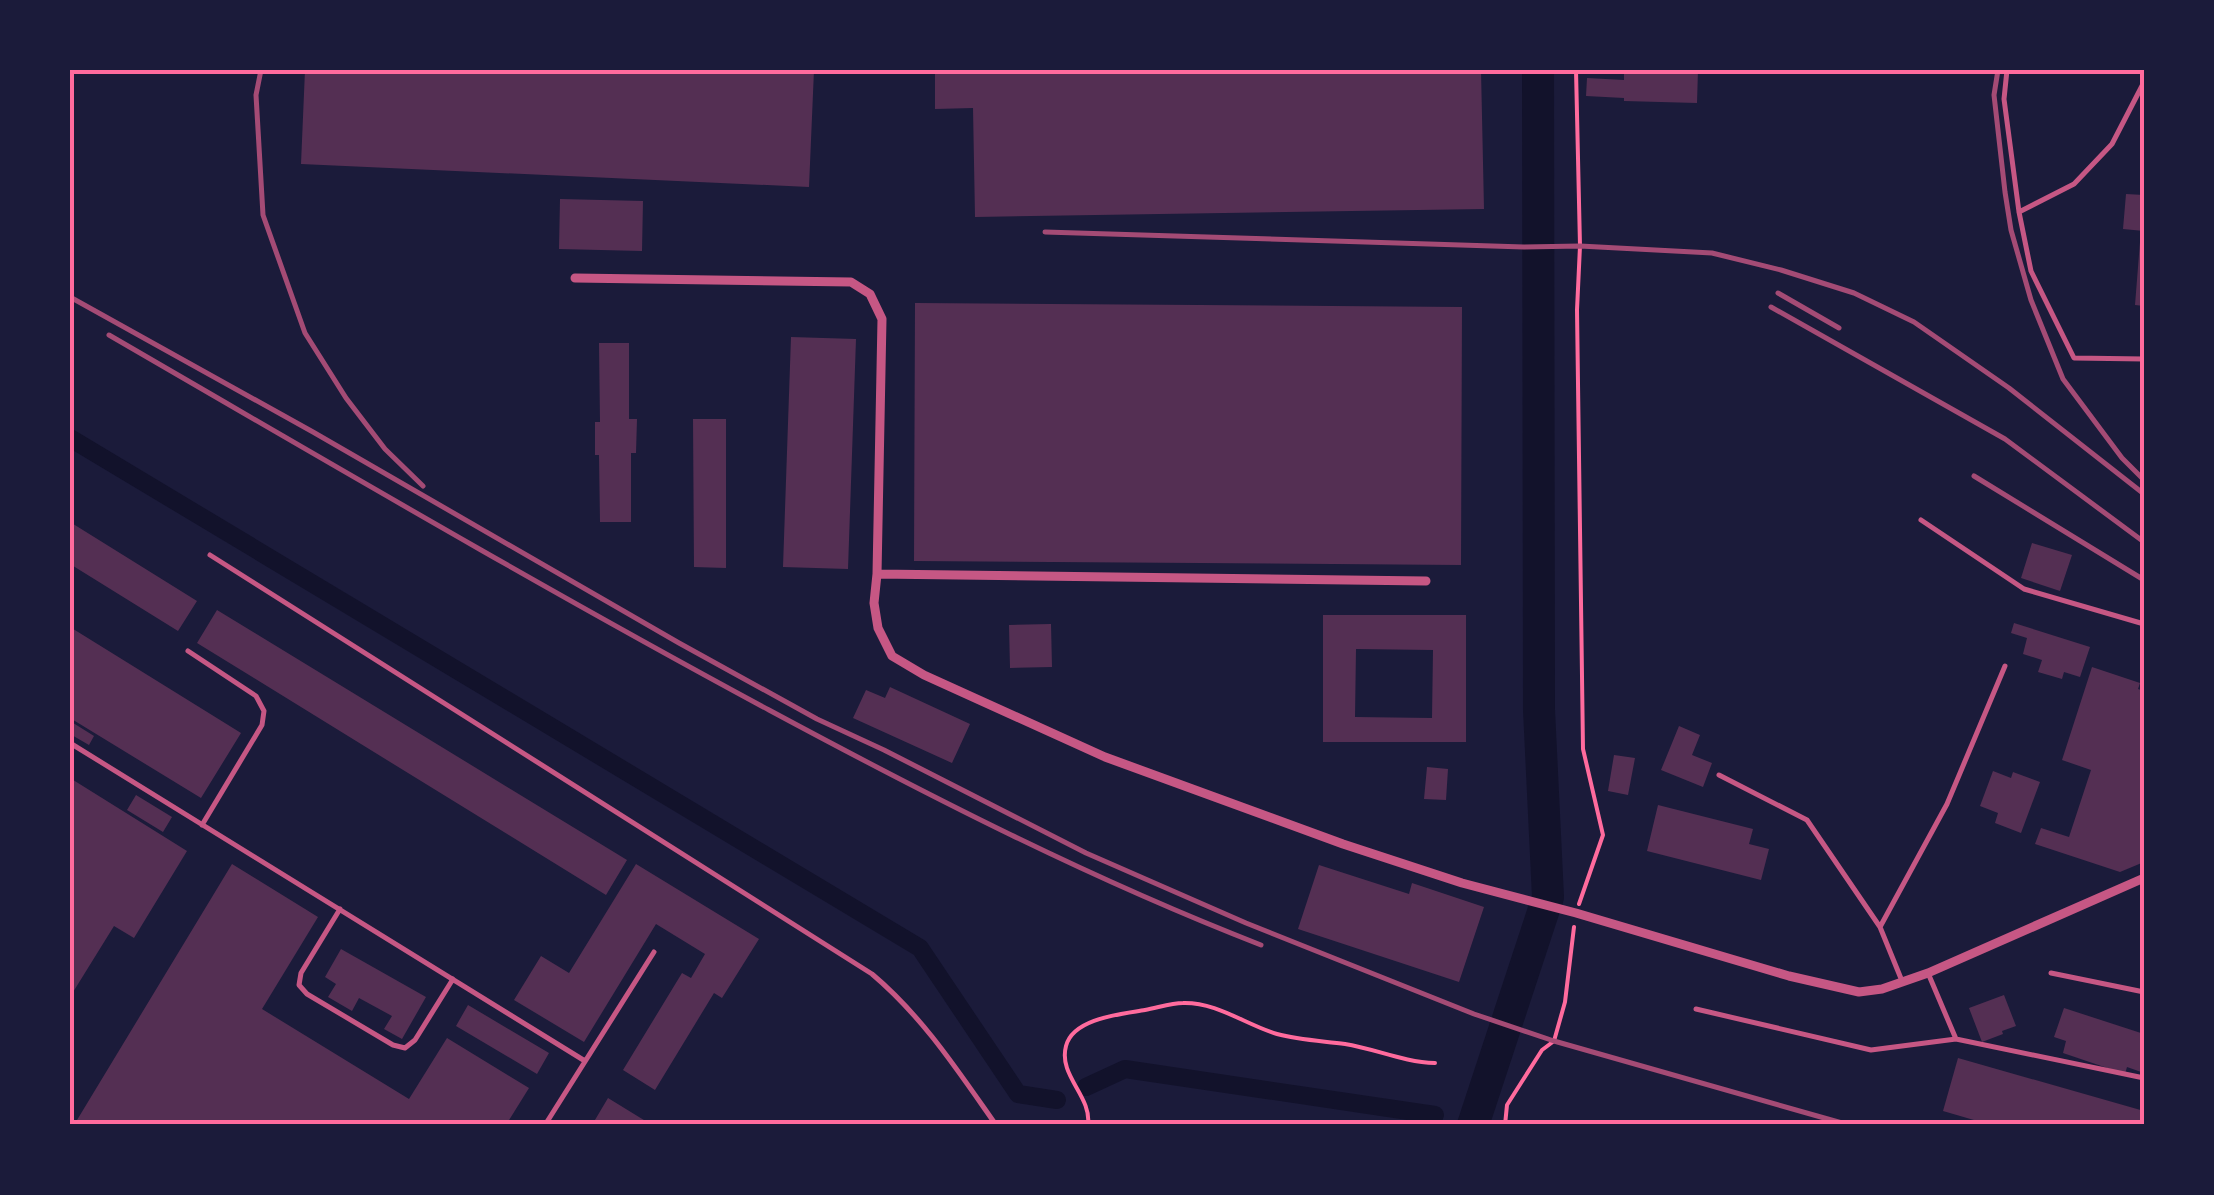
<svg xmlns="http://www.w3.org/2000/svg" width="2214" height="1195" font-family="'Noto Sans',sans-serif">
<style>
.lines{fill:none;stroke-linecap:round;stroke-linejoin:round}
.canal{stroke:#12122b;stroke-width:18}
.river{stroke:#12122b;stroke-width:32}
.building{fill:#542f53;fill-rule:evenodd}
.path{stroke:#ff6b9d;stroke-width:4}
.service{stroke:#c65784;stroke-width:5}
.minor{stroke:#c65784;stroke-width:9}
.rail{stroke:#a44b75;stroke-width:5}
.neatline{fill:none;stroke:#ff6b9d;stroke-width:4}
</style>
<rect width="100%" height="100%" fill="#1b1b3a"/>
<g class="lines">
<path class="canal" d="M70,438L920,948L1018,1094L1057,1100
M1086,1087L1125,1069L1435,1115"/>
<path class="river" d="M1473,1125L1548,897L1539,710L1538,70"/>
</g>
<path class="building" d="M305,70H814L809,187L301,164Z
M935,70H1481L1484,209L975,217L973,108L935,109Z
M1635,70H1698L1697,103L1624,101V98L1586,96L1587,78L1624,80V71Z
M2126,194L2144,195V231L2123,229Z
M560,199L643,201L642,251L559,249Z
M2140,242L2144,243V306L2135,305Z
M915,303L1462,307L1461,565L914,561Z
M791,337L856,339L848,569L783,567Z
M599,343H629V419H637L636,453H631V522H600L599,455H595V422H600Z
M693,419H726V568L694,567Z
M70,522L197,601L178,631L70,564Z
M2032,543L2072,555L2060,591L2021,578Z
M217,610L627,860L606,895L197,643Z
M1323,615H1466V742H1323ZM1356,649L1433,650L1432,718L1355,717Z
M2014,623L2090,647L2080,677L2064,672L2062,679L2038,672L2042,660L2023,654L2027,638L2011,633Z
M1051,624L1052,667L1010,668L1009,625Z
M70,627L241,733L201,798L70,718Z
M2092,667L2140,683L2138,689L2144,691V862L2120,872L2035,844L2041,828L2069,837L2091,770L2062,760Z
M890,687L970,724L952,763L853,718L866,690L885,698Z
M70,721L94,736L89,745L70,734Z
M1679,726L1700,735L1692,755L1712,763L1703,787L1661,770Z
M1614,755L1635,758L1628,795L1608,791Z
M1427,767L1448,769L1446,800L1424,799Z
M1993,771L2011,778L2013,772L2040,782L2021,833L1995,823L1998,813L1980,806Z
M70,778L187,851L134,938L114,926L70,997Z
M136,795L172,817L163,832L127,810Z
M1658,805L1753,829L1749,844L1769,849L1761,880L1647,851Z
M232,864L318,917L262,1009L409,1099L447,1038L529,1088L506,1125H74Z
M636,864L759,939L722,998L714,993L655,1090L623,1070L682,973L691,978L705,954L656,924L584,1042L514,1000L541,956L569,973Z
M1319,865L1409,894L1412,883L1484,907L1459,982L1298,929Z
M341,949L426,997L402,1039L384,1029L392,1016L359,998L352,1011L328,997L336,984L325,977Z
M2004,995L2016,1026L2002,1031L2003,1034L1982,1042L1969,1008Z
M468,1005L549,1053L537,1074L456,1026Z
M2064,1008L2144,1034V1073L2127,1067L2125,1074L2063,1053L2066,1041L2054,1037Z
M1958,1058L2144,1111V1125H1991L1943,1111Z
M608,1098L652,1125H592Z"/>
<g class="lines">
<path class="path" d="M1576,70L1580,246L1577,310L1583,749L1603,835L1579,904
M1088,1125C1092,1096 1058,1076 1066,1046C1073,1018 1122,1014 1145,1010C1157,1008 1171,1003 1183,1003C1217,1002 1246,1025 1277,1034C1299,1040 1323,1041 1345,1044C1376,1049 1403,1062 1435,1063
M1505,1125L1507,1105L1542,1050L1554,1041L1565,1002L1574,927"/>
<path class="service" d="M2007,70L2004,99L2019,212L2031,271L2074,358L2144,359
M2019,212L2074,184L2112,144L2144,82
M1921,520L2024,589L2144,624
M210,555L872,974C923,1017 958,1071 996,1125
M188,651L256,696L264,711L262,725L202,825
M70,743L585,1061
M1719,775L1807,820L1880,927L1902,981
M340,909L301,973L299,985L307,994L393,1045L405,1048L415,1040L453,979
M1880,927L1947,804L2005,666
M1928,973L1956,1039
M2051,973L2144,992
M1696,1009L1871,1050L1956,1039L2144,1078
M545,1125L654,952"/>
<path class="minor" d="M575,278L851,282L870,294L882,319L877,574L874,603L878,628L892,656L924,675L1105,757L1343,844L1462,883L1576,913L1789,976L1859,992L1882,989L1928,973L2144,878
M877,574L1426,581"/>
<path class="rail" d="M261,70L256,95L263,215L305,333L346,398L385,449L423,486
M1998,70L1994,95L2005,192L2011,230L2031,300L2063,379L2122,458L2144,480
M1045,232L1524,247L1580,246L1712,253L1781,270L1854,293L1914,322L2009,388L2144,494
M1778,293L1839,328
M70,297L313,432L679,643L817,719L884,750L1086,853L1246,923L1474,1014L1554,1041L1849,1125
M1771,307L2005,439L2144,542
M109,335C328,462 546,590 769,710C929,796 1091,879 1261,945
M1974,476L2144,580"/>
</g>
<rect width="2214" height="1195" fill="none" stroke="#1b1b3a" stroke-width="145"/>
<rect x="72" y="72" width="2070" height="1050" class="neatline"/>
</svg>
